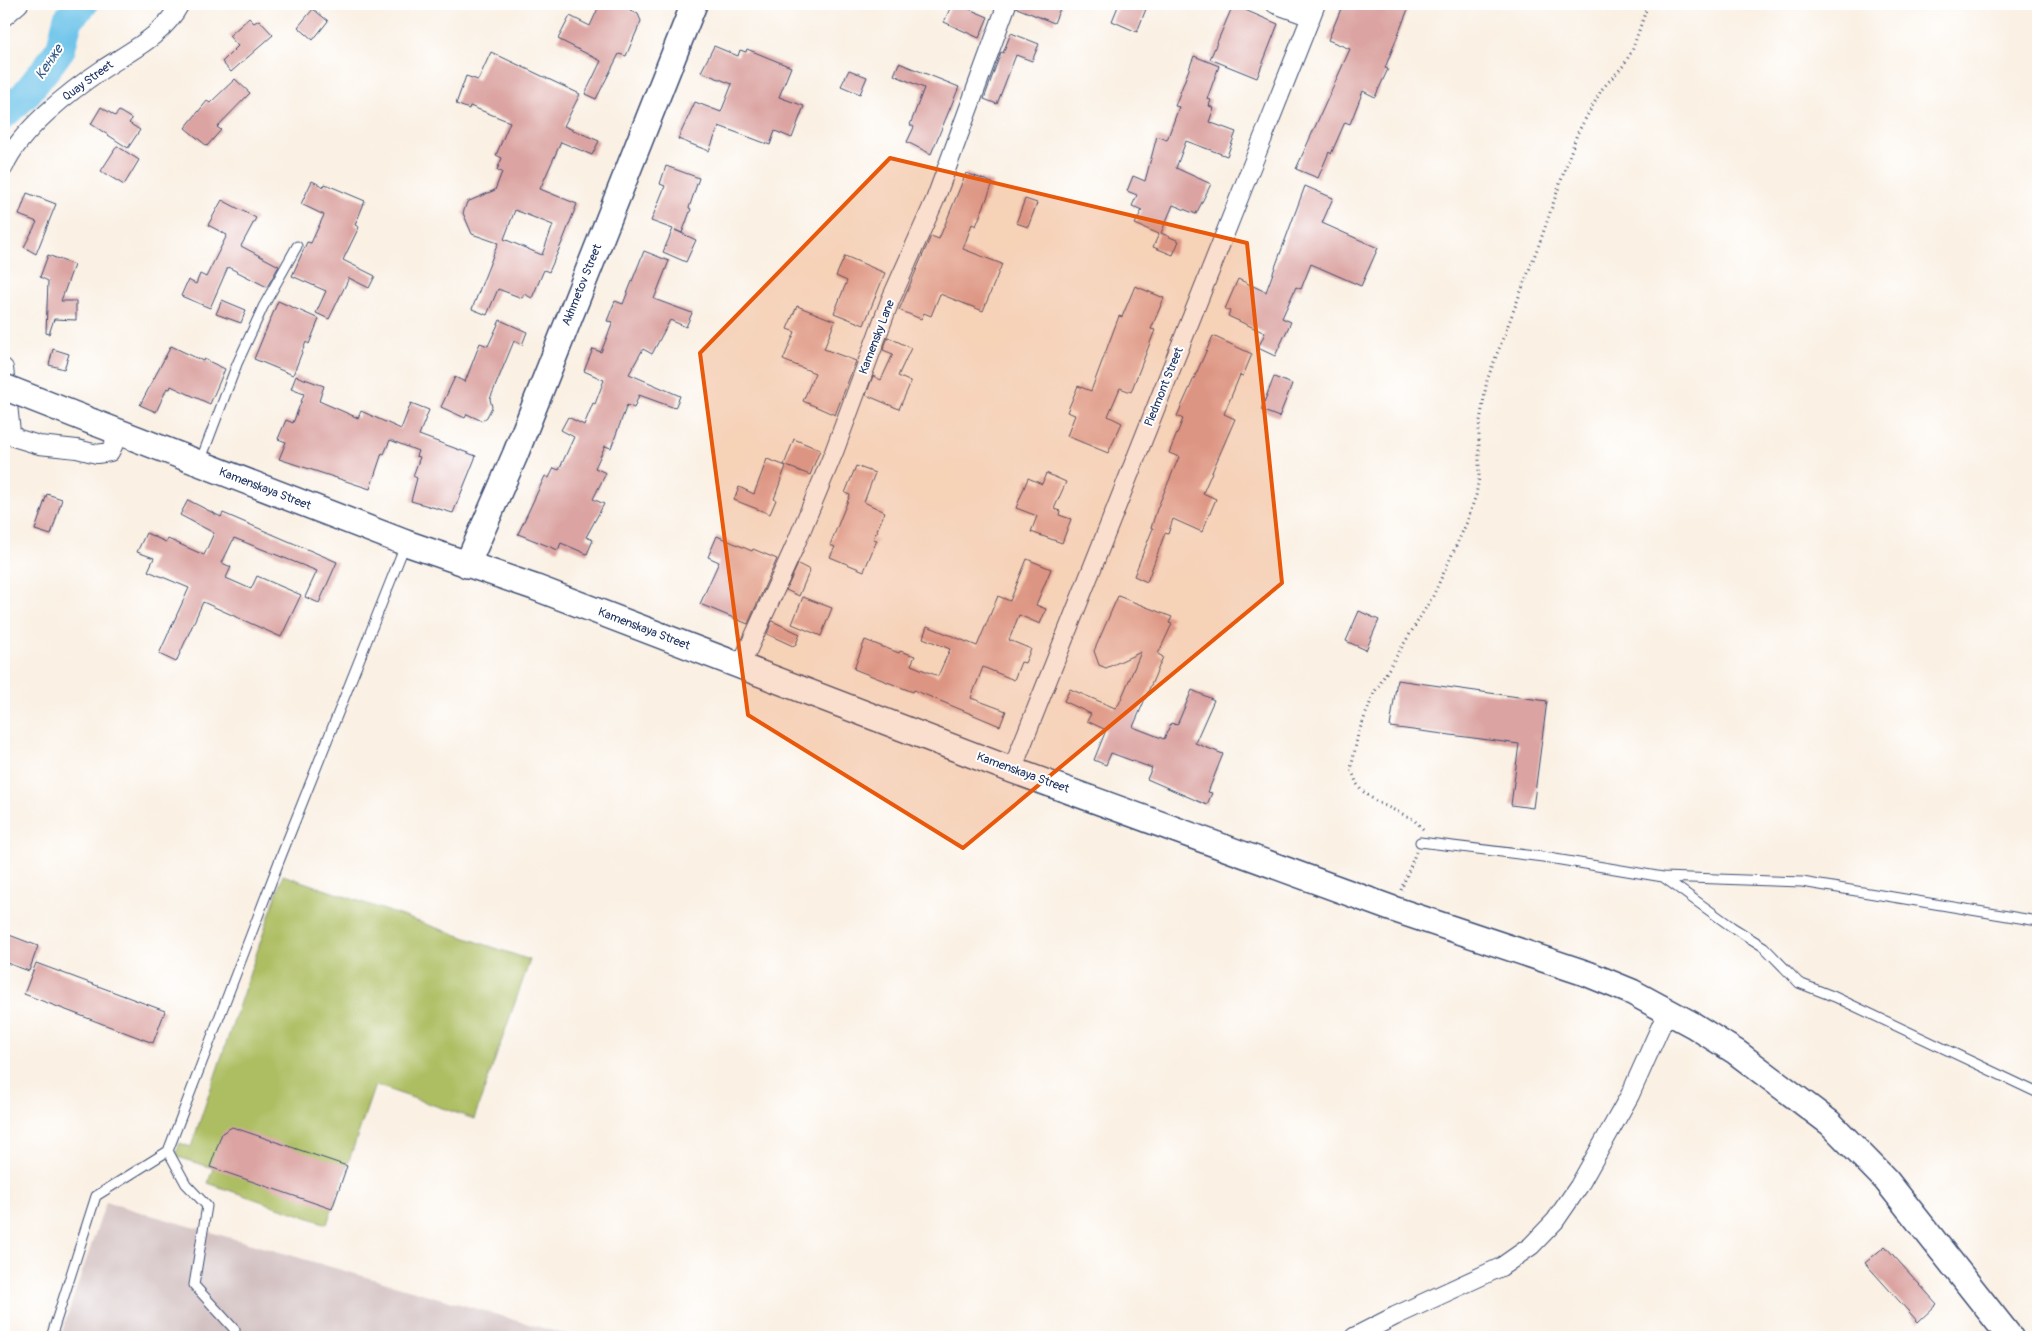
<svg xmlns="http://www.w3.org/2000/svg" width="2042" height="1341" font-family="Pangolin,sans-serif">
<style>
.industrial{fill:#d2bfc0}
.green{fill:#adbe62;stroke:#647660}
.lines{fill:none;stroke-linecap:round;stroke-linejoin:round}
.river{stroke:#6cc3e9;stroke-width:30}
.building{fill:#dba4a2;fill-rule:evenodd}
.lane-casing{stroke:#3c4c72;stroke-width:11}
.street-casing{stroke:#3c4c72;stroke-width:20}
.secondary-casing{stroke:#3c4c72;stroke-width:28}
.path{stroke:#3c4c72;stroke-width:3;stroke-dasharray:1 4;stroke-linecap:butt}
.lane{stroke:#fff;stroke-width:9}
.street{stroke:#fff;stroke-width:18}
.secondary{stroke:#fff;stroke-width:25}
.secondary-bridge-casing{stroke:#3c4c72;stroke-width:28;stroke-linecap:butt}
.secondary-bridge{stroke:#fff;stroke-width:25}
.marked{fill:#e8590c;fill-opacity:0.2;stroke:#e8590c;stroke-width:4;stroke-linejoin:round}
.labels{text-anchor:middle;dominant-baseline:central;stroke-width:4;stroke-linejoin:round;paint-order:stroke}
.street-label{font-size:12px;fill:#1b2f5e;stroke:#fff}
.water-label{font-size:14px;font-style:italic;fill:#335b88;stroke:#fff}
</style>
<rect width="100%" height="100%" fill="#fff"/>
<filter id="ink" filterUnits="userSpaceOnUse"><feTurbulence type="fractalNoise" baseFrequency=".02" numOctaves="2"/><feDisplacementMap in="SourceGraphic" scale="10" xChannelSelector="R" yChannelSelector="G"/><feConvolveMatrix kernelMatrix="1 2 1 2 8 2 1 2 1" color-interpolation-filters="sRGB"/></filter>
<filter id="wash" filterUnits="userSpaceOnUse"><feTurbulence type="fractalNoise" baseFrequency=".0096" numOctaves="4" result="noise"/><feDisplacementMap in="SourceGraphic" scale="20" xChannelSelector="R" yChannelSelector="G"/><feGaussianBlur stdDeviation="1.12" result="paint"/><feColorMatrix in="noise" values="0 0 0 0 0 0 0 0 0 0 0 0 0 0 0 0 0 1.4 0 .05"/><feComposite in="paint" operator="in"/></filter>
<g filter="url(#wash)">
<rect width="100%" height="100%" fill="#faf0e3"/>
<path class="industrial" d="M106,1202L574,1337H60Z"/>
<path class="green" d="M283,875L530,960L474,1119L375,1085L327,1224L208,1183L213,1168L175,1156L180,1143L191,1147Z"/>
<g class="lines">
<path class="river" d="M4,114L25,95L48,66L61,48L68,19L83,4"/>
</g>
<g id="blocks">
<path class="building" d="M600,4H616L638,14L641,21L626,56L619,54L596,99L585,94L601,61L558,39L570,16L590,26Z
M952,4H957L988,17L979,38L944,22Z
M1017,4H1062L1054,23L1017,8Z
M1119,4H1148L1137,32L1112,21Z
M1343,4H1410L1385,68L1388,69L1375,97L1363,91L1350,124L1345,122L1331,154L1329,152L1318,178L1296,169L1350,49L1328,40Z
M1233,5L1278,24L1257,78L1210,59Z
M313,9L328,21L313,40L298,27Z
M249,18L254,23L259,20L273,35L231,72L222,62L238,46L229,36Z
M1011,33L1039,44L1032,61L1016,55L997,104L984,99L1001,52L1003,53Z
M714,46L738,56L740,50L746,52L747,49L791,67L779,97L804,106L792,138L775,131L770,145L719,126L709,151L678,139L695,102L721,112L732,84L701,72Z
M491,52L580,94L564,126L599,141L592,155L561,142L540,189L577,204L563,240L549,272L544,270L532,298L524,294L522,298L498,289L487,315L472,309L498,243L472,234L463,213L467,202L495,190L502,172L497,170L502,158L496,155L510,122L470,106L469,109L456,104L466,76L478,80ZM515,210L553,225L542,255L504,239Z
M1194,56L1219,66L1207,99L1211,100L1209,106L1214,108L1209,122L1236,132L1227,156L1186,141L1176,168L1211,184L1196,214L1173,205L1161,233L1179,241L1173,255L1153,247L1159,234L1135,224L1142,210L1132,206L1137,195L1127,191L1133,176L1145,181L1157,136L1167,140L1179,107L1175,106Z
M899,63L959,87L931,154L907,142L914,127L910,125L924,88L894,75Z
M849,70L867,77L860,94L841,86Z
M235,79L250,93L217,127L221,130L207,146L185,128L207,101L210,103Z
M101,107L115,116L119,111L132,119L129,123L140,130L128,148L91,124Z
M117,146L139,160L124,185L101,171Z
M666,166L699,178L689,208L691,209L682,233L675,230L696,240L686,262L663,252L673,229L651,221L665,186L660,184Z
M966,173L993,183L976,226L972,224L963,249L1002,264L983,311L940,294L931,316L924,313L921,319L899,310L931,236L939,239Z
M312,181L324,187L325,184L365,201L355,225L359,227L343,260L375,276L369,288L349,278L329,319L316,313L326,291L292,276L307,242L311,243L324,215L301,204Z
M1305,186L1333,198L1322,223L1378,248L1361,286L1311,264L1301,289L1296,287L1282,318L1291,322L1275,356L1258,348L1265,333L1228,316L1230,311L1225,309L1238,279L1266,292Z
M27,193L56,204L36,254L24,247L37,222L19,215Z
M1025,199L1037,203L1028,227L1016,223Z
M222,200L256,218L241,246L279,266L267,287L228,267L210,308L181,296L188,280L196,284L200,274L206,277L227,235L208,225Z
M644,251L669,261L654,299L692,313L686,327L670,320L652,354L643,349L629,374L680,396L675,408L639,395L634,408L627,405L611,448L605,446L595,468L606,473L593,499L604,504L586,537L593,540L587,554L561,543L558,550L518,534L545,476L549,478L554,468L559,470L574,437L561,430L568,417L584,425L593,403L595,404L604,380L584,371L593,349L601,352L613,322L607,321L615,301L623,304Z
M48,255L74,265L61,301H76V320L54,319L49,334L46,333L48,281L40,277Z
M845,256L885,273L864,325L834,313L847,281L836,276Z
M1135,286L1164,298L1151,329L1155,330L1131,392L1120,388L1108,416L1122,423L1108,453L1067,436L1075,415L1067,412L1078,386L1091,391L1119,316L1122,317Z
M222,300L246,310L241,323L216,314Z
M278,301L319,319L309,344L306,342L293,375L254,359Z
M797,306L835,321L824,349L856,361L835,415L803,401L815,373L783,360L795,332L787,329Z
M500,320L527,332L522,345L514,341L490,399L492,407L487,417L482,421L467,414L465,418L441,407L455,377L465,382L480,343L488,346Z
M1213,336L1252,354L1243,376L1240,375L1224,414L1235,419L1203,493L1216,499L1202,532L1173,519L1168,534L1165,533L1147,582L1134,576L1153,528H1151L1157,509L1179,457L1169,453L1183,419L1177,416Z
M888,337L911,348L898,376L911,382L899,409L866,395L873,376L881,380L893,354L883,350Z
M171,346L203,361L204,359L225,369L210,404L171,386L170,389L167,388L156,412L140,405Z
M53,349L69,354L64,369L49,365Z
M296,376L324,386L319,401L358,418L361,411L401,429L411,403L429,410L419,435L476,456L453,513L411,501L417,478L413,476L420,457L416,456L418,451L390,440L384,454L382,453L370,489L279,459L286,442L278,439L286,420L293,423L304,394L291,389Z
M1274,377L1292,384L1279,417L1261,410Z
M794,439L820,450L810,475L784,465Z
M767,459L786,466L774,499L776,500L770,514L734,500L739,487L754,494Z
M856,466L875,473L864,502L885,512L873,539L877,540L864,571L830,557L835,547L830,545L850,495L845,493Z
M1046,473L1066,482L1054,509L1060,511L1059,515L1071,519L1062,543L1031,532L1037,516L1016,508L1028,478L1042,484Z
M47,494L62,499L51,535L35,530Z
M188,500L221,517L223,513L337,562L319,603L305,597L317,571L234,538L222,563L231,567L226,578L251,589L257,576L301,595L281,637L203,602L176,662L159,654L189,588L148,571L154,558L137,552L146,533L166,542L168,539L204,555L214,533L180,515Z
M717,536L752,551L753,549L777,559L748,624L700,604L719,562L708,557Z
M1027,559L1051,569L1036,605L1046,609L1040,624L1019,615L1009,640L1031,649L1025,663L1021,662L1014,680L983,667L971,698L1006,711L1000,726L914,690L913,692L854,669L865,640L899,653L900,651L915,656L911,665L938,676L950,649L923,638L927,626L977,646L998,596L1010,601Z
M798,564L810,570L799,596L786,590Z
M1118,596L1172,617L1169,623L1172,624L1158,654L1163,657L1133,727L1164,739L1171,723L1177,725L1192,690L1214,700L1195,743L1223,754L1208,792L1212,793L1207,805L1147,779L1152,768L1111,753L1106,765L1094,760L1106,730L1087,721L1091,714L1064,701L1070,689L1115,708L1119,704L1141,652L1106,668L1099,665L1094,651Z
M803,597L832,608L821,636L792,624Z
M1359,611L1379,620L1366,650L1346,641Z
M772,621L800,634L796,644L793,646L767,634Z
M1397,680L1547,701L1533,808L1511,805L1519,744L1390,727Z
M4,933L38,946L29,971L4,962Z
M36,963L165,1011L153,1043L24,994Z
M232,1127L347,1166L332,1209L210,1167L222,1133Z
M1885,1246L1937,1304L1918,1322L1865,1263Z"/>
</g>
</g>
<g filter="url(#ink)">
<use href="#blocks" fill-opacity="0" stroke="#3c4c72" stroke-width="1"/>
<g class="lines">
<g class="lane-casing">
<path id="lane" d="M200,462L237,364L263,307L297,246
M1420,842L1543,857L1663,877L1802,882L2038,921
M1663,877L1732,927L1764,947L1799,983L1835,997L2038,1093
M51,1337L96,1196L168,1151
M233,1337L235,1330L194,1285L207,1206L186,1184L168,1151L280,859L405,545"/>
</g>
<g class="street-casing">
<path id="street" d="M1275,4L1311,17
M4,17L19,4
M4,167C19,131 70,91 103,69C132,50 163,36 180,4
M4,368L11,432L16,438L39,445L77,449L97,454L110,452L120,432
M740,667L794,548L834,452L890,301L935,200L1007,4
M1012,770L1316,4
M1354,1337L1395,1316L1501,1267L1531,1246L1555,1221L1579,1186L1630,1095L1668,1010"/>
</g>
<g class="secondary-casing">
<path id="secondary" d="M93,422L406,543L534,587L1012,770L1393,909L1588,974L1632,992L1693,1025L1736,1052L1830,1123L1886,1180L2010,1337
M467,565L515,455L694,4"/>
</g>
<path class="path" d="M1423,829L1413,819L1377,802L1361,790L1357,784L1351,769L1358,734L1374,693L1433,596L1467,522L1476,495L1479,478V427L1487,380L1541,239L1577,134L1602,89L1623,66L1632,51L1648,4
M1401,890L1416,852"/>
<use href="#lane" class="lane"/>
<use href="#street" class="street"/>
<use href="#secondary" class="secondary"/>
<g class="secondary-bridge-casing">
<path id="secondary-bridge" d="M4,387L93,422"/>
</g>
<use href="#secondary-bridge" class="secondary-bridge"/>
</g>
</g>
<path class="marked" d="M890,158L1247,243L1282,583L963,848L748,715L700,353Z"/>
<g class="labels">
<g class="street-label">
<text transform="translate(88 81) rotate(-36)">Quay Street</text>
<text transform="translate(582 285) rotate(-68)">Akhmetov Street</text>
<text transform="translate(877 337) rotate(-69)">Kamensky Lane</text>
<text transform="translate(1164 387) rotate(-68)">Piedmont Street</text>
<text transform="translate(265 489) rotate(21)">Kamenskaya Street</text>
<text transform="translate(644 629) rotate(21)">Kamenskaya Street</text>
<text transform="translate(1023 773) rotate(20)">Kamenskaya Street</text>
</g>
<g class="water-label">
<text transform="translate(49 62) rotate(-56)">Кенже</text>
</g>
</g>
<rect width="2042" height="1341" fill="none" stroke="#fff" stroke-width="20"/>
</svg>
